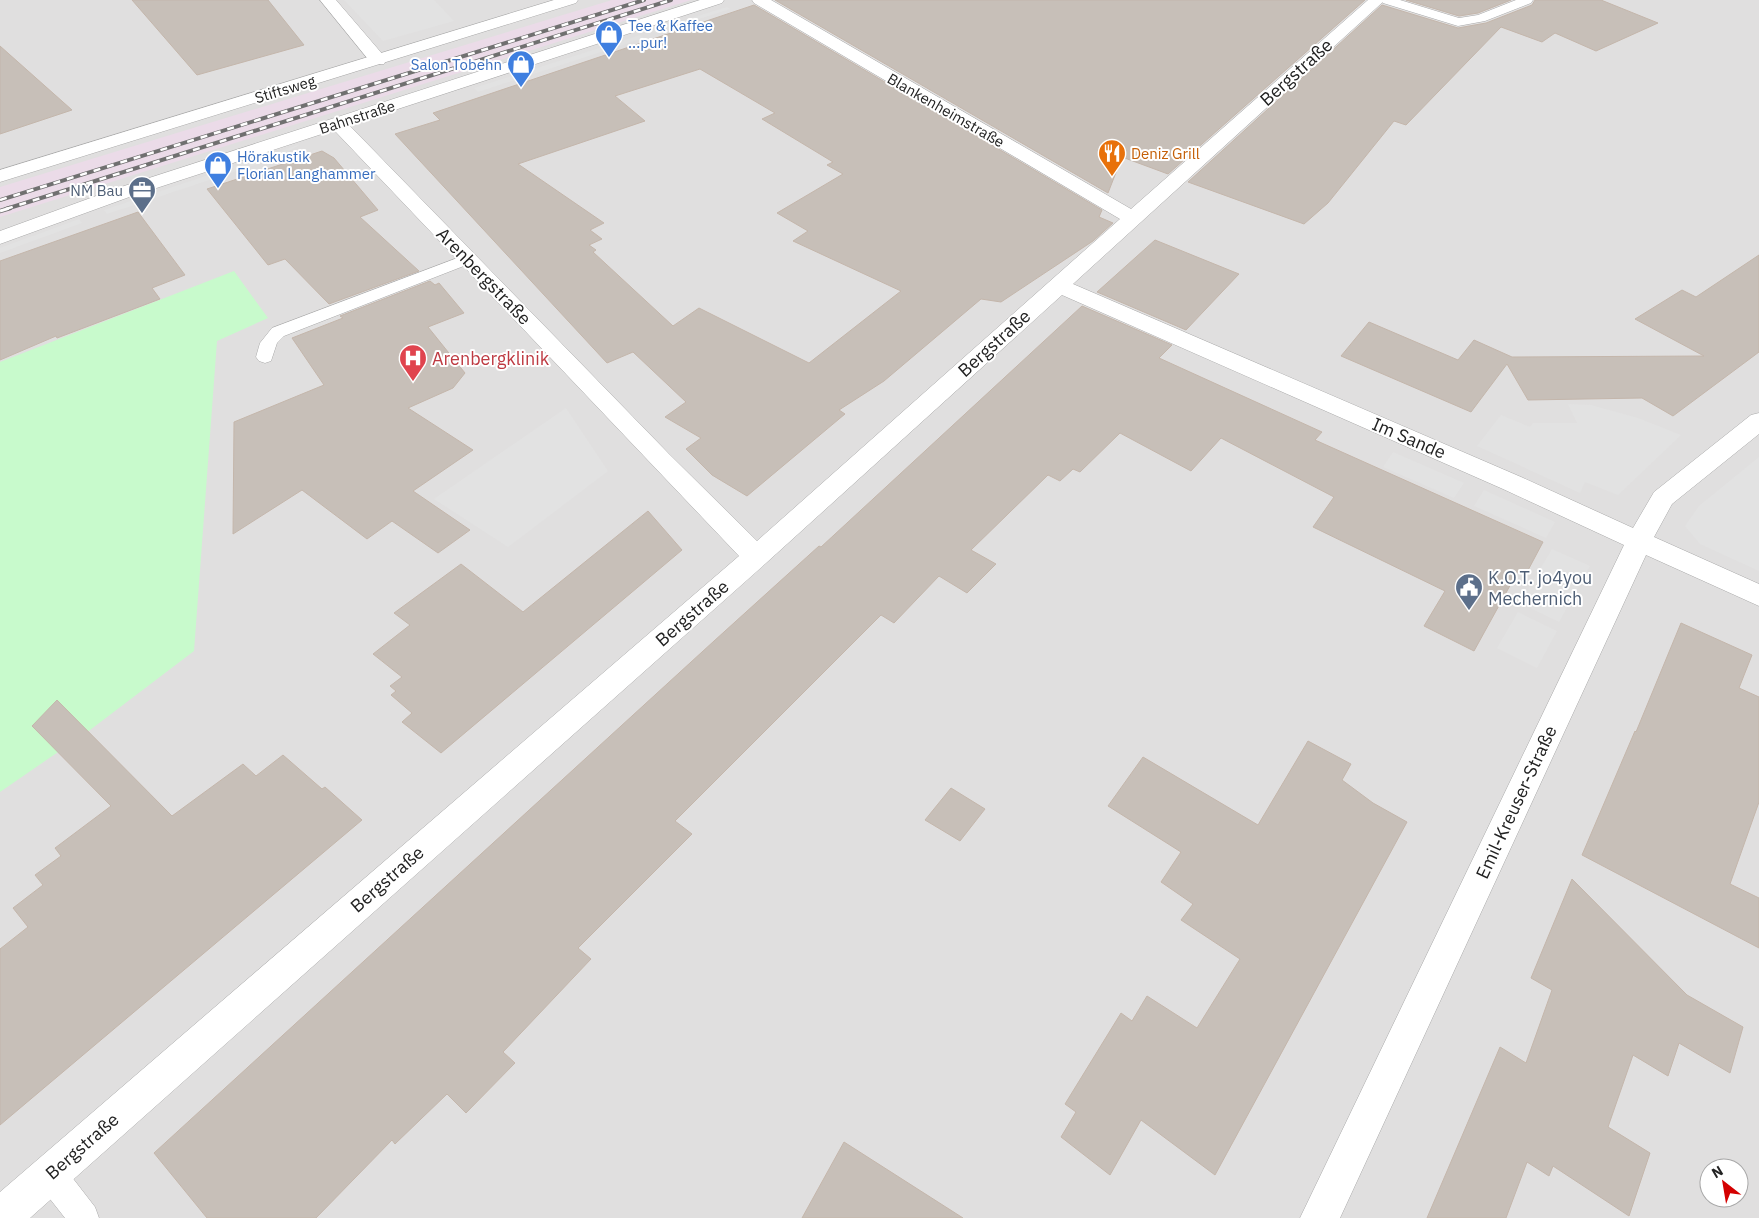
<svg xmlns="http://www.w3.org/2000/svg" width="1759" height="1218" font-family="'IBM Plex Sans',sans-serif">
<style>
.residential{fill:#e0dfdf;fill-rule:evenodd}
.industrial{fill:#ebdbe8}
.park{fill:#c8facc}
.parking{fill:#e2e2e2}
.building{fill:#c7bfb8;stroke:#c4b6ab;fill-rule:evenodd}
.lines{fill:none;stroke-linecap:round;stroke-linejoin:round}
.service-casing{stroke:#a9a9a9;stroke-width:1}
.minor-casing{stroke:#a9a9a9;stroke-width:1}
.tertiary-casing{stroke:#a9a9a9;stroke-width:1}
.service{fill:#fff;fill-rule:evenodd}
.minor{fill:#fff;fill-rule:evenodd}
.tertiary{fill:#fff;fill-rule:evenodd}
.rail-far1-casing{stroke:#707070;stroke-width:4}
.rail-casing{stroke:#707070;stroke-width:4.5}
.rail-far1{stroke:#fff;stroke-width:2.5;stroke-dasharray:7;stroke-linecap:butt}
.rail{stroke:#fff;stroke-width:3;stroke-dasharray:9;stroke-linecap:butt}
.labels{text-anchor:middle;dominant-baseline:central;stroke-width:4;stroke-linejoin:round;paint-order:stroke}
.far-shop-label{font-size:15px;fill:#366cbe;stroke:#fff;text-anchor:start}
.far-street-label{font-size:15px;fill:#222;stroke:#fff}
.far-food-label{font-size:15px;fill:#c56008;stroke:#fff;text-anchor:start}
.far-service-label{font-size:15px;fill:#4e5e75;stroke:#fff;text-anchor:end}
.street-label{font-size:18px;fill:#222;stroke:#fff}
.health-label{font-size:18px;fill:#be3a42;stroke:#fff;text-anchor:start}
.service-label{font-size:18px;fill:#4e5e75;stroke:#fff;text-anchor:start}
</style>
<rect width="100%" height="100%" fill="#f2efe9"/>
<path class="residential" d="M0,0H1759V1218H0ZM1709,1168H1739V1198H1709Z"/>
<path class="industrial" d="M612,0H691L0,217V187Z"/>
<path class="park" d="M234,271L268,318L217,341L194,651L90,730L0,792V362Z"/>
<path class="parking" d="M344,0H434L454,21L383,41Z
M727,7L730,9L656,33L652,30Z
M640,35L644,38L478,92L474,88Z
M301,144L279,157L107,214L104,210Z
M79,219L82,223L0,253V248Z
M1568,404L1591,405L1638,418L1681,435L1618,495L1585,482L1580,493L1477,446L1501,415L1530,427L1533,423H1577Z
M566,408L608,471L508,547L434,499Z
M1393,452L1464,483L1454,498L1383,467Z
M1759,457V571L1700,544L1685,526L1699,506Z
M1484,490L1555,522L1546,538L1474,506Z
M1552,549L1590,566L1559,622L1520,603Z
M1518,612L1557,631L1537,668L1497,648Z"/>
<path class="building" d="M132,0H268L304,45L197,75Z
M775,0H1365L1168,174L1122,157L1108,193Z
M1406,0H1511L1478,13L1459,16Z
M1535,0H1601L1658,23L1596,51L1555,33L1542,42L1501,27L1406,125L1394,121L1328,203L1304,224L1188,182L1382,5L1458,28L1486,23L1532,5Z
M754,5L1102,210L1099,217L1113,223L1093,241L1001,302L981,299L884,381L839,410L845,414L747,496L712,475L686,449L701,438L665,417L686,402L633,352L607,363L395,134L440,120L433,113ZM700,69L775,113L762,119L833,162L827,165L843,174L777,213L808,231L793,241L901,291L809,363L699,308L673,326L593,252L596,250L589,245L602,239L590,230L604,223L518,164L645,121L615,96Z
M0,46L72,110L0,134Z
M322,151L334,158L378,210L360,217L419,271L329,304L285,259L268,265L207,189Z
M138,212L185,275L152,288L160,299L57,338L56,336L0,360V261Z
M1155,240L1239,274L1186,330L1097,292Z
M1759,255V352L1673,416L1642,398L1528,400L1507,364L1471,412L1341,356L1369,322L1458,360L1474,340L1512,357L1704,356L1635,319L1682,290L1696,297Z
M430,281L435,285L439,283L464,313L428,327L465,373L453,388L408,408L473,450L413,491L470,530L438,553L392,521L367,539L302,490L233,534L234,422L324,385L292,338L343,318L340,316Z
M1082,306L1172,345L1159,358L1322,432L1315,440L1543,542L1526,574L1518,571L1474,651L1424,626L1445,591L1313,527L1334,497L1221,438L1191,471L1120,433L1080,472L1073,469L1060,481L1048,475L971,550L996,564L967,593L939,576L894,623L881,615L675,821L692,834L578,948L591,959L503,1052L515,1063L466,1113L447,1094L395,1144L392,1140L316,1218H207L154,1153L714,641L819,546L821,547Z
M648,511L682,550L441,753L402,722L412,713L391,695L396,691L390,686L402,677L373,654L410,625L394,613L461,564L523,612Z
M1681,623L1752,655L1739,688L1759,697V802L1730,884L1759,898V948L1582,855L1635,731L1636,732Z
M57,700L172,816L243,764L256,776L283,755L322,789L325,787L362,820L0,1125V949L28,927L13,908L43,885L35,875L61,856L55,848L111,806L32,726Z
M1308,741L1351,764L1342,780L1373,803L1407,822L1215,1175L1141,1120L1110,1175L1061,1137L1076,1112L1065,1104L1121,1013L1132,1021L1147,996L1197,1028L1240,959L1181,920L1193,904L1161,882L1181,852L1108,806L1143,757L1258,825Z
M951,788L985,809L960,841L925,820Z
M1572,879L1687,995L1743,1027L1730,1073L1679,1043L1668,1076L1633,1055L1608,1127L1650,1153L1629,1216L1553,1166L1549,1176L1527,1162L1506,1218H1427L1500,1047L1526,1063L1552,990L1531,978Z
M844,1142L963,1218H802Z"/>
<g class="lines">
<g class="service-casing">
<path id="service" d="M1381,0H1400L1459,18L1478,15L1516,0H1533L1531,3L1485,21L1458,26L1383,3Z
M468,254L474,256L476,259L474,262L284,336L277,343L271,361L265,363L259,361L256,357L260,343L272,328Z
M50,1159L61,1163L95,1207L99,1218H65L39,1185L35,1174L39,1163Z"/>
</g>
<g class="minor-casing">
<path id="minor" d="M320,0H336L384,56L386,60L384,64H372Z
M700,0H724L722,3L349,125L669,454L757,541L1120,219L754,3L752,0H771L1131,209L1368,0H1385L1073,284L1521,477L1633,528L1654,492L1751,415L1759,413V434L1672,504L1654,537L1759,584V606L1646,555L1340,1218H1300L1624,545L1503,489L1062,295L765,564L30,1218H0V1192L739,556L334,130L132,196L0,244V231L118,188Z"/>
</g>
<g class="tertiary-casing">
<path id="tertiary" d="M554,0H578L576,3L0,182V170Z"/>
</g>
<use href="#service" class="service"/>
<use href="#minor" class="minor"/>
<use href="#tertiary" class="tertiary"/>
<g class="rail-far1-casing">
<path id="rail-far1" d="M0,200L644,0
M6,209L671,0"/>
</g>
<g class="rail-casing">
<path id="rail" d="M0,211L10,208"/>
</g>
<use href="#rail-far1" class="rail-far1"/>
<use href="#rail" class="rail"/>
</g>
<defs>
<g id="shop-pin" transform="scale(1.4375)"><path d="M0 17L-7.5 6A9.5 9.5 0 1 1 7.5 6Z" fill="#3f7fe0" stroke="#fff"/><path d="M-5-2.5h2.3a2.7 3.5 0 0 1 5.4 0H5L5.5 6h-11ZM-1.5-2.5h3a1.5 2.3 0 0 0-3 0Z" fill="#fff"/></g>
<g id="restaurant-pin" transform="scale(1.4375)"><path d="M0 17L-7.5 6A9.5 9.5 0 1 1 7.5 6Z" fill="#e8710a" stroke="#fff"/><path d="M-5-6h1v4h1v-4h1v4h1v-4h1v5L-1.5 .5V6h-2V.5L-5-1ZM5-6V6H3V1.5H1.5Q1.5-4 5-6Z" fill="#fff"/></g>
<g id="office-pin" transform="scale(1.4375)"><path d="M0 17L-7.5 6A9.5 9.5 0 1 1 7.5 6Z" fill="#5c6f8a" stroke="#fff"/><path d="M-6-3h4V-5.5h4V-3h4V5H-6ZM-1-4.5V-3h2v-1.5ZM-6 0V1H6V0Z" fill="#fff"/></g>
<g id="hospital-pin" transform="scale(1.4375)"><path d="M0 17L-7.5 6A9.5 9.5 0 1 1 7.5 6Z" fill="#e0444e" stroke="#fff"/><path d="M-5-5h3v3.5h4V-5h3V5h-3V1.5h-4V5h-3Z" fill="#fff"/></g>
<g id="civic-pin" transform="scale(1.4375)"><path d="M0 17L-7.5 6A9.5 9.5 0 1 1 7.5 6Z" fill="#5c6f8a" stroke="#fff"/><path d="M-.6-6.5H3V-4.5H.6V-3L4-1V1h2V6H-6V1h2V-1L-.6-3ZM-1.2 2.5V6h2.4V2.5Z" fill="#fff"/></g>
</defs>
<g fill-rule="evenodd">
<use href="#shop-pin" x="609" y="34"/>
<use href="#shop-pin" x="521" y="64"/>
<use href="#restaurant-pin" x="1112" y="153"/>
<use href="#shop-pin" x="218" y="165"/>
<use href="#office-pin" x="142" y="190"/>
<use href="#hospital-pin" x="413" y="358"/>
<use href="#civic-pin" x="1469" y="587"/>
</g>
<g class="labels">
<g class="far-shop-label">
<text x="628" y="25">Tee &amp; Kaffee<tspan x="628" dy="17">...pur!</tspan></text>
<text x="502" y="64" text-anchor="end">Salon Tobehn</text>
<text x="237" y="156">Hörakustik<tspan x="237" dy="17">Florian Langhammer</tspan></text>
</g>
<g class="far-street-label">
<text transform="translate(285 89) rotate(-17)">Stiftsweg</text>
<text transform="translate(946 110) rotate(30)">Blankenheimstraße</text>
<text transform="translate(357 117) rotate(-18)">Bahnstraße</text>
</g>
<g class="far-food-label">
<text x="1131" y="153">Deniz Grill</text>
</g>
<g class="far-service-label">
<text x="123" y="190">NM Bau</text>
</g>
<g class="street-label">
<text transform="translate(1296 72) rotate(-42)">Bergstraße</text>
<text transform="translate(484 276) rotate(46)">Arenbergstraße</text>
<text transform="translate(994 343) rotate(-42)">Bergstraße</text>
<text transform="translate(1409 438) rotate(23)">Im Sande</text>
<text transform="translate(692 613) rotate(-41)">Bergstraße</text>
<text transform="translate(1516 802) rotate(-65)">Emil-Kreuser-Straße</text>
<text transform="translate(387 879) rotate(-41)">Bergstraße</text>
<text transform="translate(82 1146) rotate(-41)">Bergstraße</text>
</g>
<g class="health-label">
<text x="432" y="358">Arenbergklinik</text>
</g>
<g class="service-label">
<text x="1488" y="577">K.O.T. jo4you<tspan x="1488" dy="21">Mechernich</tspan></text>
</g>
</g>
<g transform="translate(1724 1183) rotate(329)"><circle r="24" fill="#ffffff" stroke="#a7a7a7"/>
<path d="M0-4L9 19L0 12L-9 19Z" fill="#d40000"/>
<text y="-8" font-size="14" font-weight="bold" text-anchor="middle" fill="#222222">N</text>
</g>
</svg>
